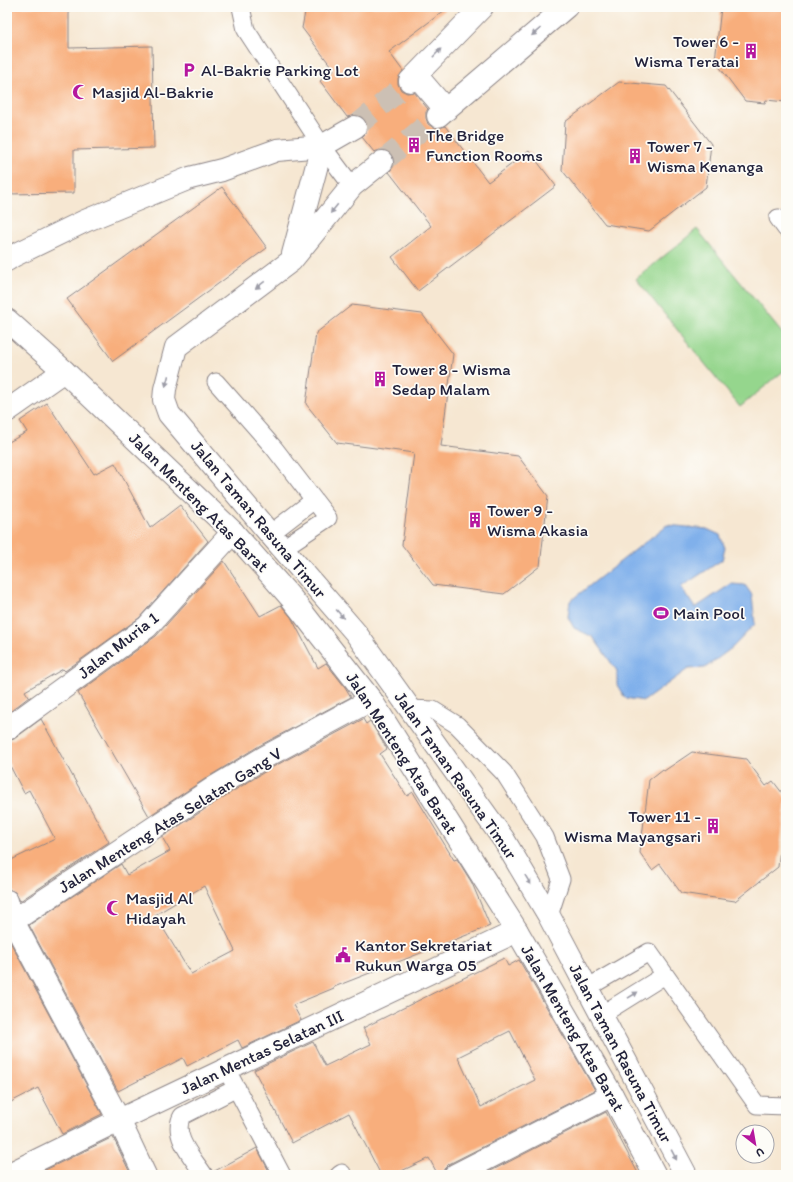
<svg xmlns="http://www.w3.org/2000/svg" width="793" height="1182" font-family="Itim,sans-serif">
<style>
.green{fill:#95d68d;stroke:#5c7c64}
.water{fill:#80b0eb;stroke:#516993}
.building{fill:#f8ae7c;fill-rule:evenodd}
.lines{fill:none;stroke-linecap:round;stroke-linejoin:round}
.minor-tunnel{stroke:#ccc0b4;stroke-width:22;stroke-dasharray:22 11;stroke-linecap:butt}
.service-casing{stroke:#8c8486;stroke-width:19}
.pedestrian-casing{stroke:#8c8486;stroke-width:24}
.minor-casing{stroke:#8c8486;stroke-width:24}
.tertiary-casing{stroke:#8c8486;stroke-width:24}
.service{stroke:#fff;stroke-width:17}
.pedestrian{stroke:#fff;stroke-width:22}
.minor{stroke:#fff;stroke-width:22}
.tertiary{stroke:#fff;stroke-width:22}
.oneway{fill:#9c9ca7}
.labels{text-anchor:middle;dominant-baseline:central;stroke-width:3.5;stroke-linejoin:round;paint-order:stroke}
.poi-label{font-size:17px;fill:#22223b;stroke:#fdfcf7;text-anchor:start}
.street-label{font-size:17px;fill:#22223b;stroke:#fdfcf7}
</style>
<rect width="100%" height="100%" fill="#fdfcf7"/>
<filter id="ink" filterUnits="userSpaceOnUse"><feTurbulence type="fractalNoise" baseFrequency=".025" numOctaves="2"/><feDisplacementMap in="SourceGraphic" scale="8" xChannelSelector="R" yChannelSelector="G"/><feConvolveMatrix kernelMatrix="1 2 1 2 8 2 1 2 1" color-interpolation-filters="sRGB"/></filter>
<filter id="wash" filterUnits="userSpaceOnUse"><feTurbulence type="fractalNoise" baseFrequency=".012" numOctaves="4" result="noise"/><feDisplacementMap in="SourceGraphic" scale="16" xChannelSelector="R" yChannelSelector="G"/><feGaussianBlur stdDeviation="0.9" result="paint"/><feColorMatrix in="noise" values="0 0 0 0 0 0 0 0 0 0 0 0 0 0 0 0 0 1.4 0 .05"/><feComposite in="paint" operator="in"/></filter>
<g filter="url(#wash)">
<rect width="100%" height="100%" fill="#f6e7d2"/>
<path class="green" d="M697,229L786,338V369L740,407L636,279Z"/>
<path class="water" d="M667,525L707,529L720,535L725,548L722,560L681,587L695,608L731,584L745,585L752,595L755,624L733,647L705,668L688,669L644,701L625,698L617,685V671L593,637L574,628L568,617L570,601Z"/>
<g id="blocks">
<path class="building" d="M7,7H69V48L152,46L154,148L74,150V193L7,194Z
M306,7H449L389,52L403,71L398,78V84L401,90L407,93L414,92L428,109L426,112V118L428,124L434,128H440L445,126L488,182L529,151L556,186L418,291L392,257L431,226L389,172L394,166V161L392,155L386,150H380L374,152L362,137L366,133L367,127L366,120L361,116L355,115L347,117L320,81L334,70L302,28Z
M721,7H786V102L766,100L765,103L745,101L715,61Z
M619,82L666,86L711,144L706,187L649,231L605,224L562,170L565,122Z
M222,187L267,248L113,361L67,299Z
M352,305L422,314L453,354L441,446L518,456L548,496L540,566L504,594L433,585L402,545L414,453L337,443L306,404L316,333Z
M47,403L94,474L115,463L150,528L180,505L208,541L139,618L65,671L63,669L25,691L29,697L7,714V443L27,432L20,421Z
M224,561L260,616L281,605L291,617L318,668L326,663L345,687L351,697L259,746L208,777L149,816L78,693L156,636Z
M41,719L109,842L20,901L15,892L7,889V862L55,839L29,790L24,793L7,760V741L14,739Z
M363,719L366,724L370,721L387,749L380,754L407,796L413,792L454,860L457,859L472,883L490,926L334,987V988L293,1005L301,1020L242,1048L238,1040L187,1066L183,1058L118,1091L29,925L121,864L127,875L170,851L162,837L222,798L271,768ZM204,886L235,951L191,974L155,915Z
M692,752L746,759L766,786L773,781L786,798L778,867L735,901L681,893L660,864L652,870L640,853L649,780L663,769L664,771Z
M7,936L102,1114L62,1134L38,1088L7,1104Z
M504,958L508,966L519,960L595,1090L449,1164L444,1169L443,1175H438L429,1158L393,1175H381L349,1113L292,1143L254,1070L313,1042L325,1066L371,1044L363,1028ZM510,1031L535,1080L481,1107L458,1057Z
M606,1112L639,1175H483Z
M113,1137L131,1175H35Z
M257,1148L271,1175H214L213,1172Z"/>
</g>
</g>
<g filter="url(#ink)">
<use href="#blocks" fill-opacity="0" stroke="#8c8486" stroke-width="1"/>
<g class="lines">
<path class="minor-tunnel" d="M355,127L410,81
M382,162L438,116"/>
<g class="service-casing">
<path id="service" d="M241,7L246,30L322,146L352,186
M778,218L786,229
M216,382L274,448L328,518L283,548
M270,534L314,500
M410,709L433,710L457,725L504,773L545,837L561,879L549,916
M587,988L649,952L757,1105L786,1106
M601,1015L665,975
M231,1078L282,1175
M204,1175C194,1159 171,1136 182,1116L237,1088
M339,1175L342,1173"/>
</g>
<g class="pedestrian-casing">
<path id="pedestrian" d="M7,260L13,256L85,221L190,178L222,170L277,150L322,146"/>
</g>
<g class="minor-casing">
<path id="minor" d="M416,75L446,110
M410,81L482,7
M438,116L566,7
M382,162L352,186L291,261L176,347L165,389L164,400L169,414L270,534L355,632L504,840L549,916L686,1175
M293,254L322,146L355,127
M7,411L64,371
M7,729L147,627L233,532
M7,901L13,921L119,1120L145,1175
M7,923L13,921L215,787L265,757L371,700
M7,1175L119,1120L517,931
M455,1175L612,1095"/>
</g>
<g class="tertiary-casing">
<path id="tertiary" d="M7,320L64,371L233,532L292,599L371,700L517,931L612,1095L655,1175"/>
</g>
<use href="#service" class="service"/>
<use href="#pedestrian" class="pedestrian"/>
<use href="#minor" class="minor"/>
<use href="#tertiary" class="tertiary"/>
</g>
<defs><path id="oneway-solid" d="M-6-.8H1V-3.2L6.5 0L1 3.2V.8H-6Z"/></defs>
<g class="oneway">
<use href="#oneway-solid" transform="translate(536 32) rotate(140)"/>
<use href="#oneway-solid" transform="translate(437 53) rotate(-46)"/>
<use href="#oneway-solid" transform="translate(334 209) rotate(129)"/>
<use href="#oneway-solid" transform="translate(260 285) rotate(143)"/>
<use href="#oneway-solid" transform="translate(167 381) rotate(105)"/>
<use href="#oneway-solid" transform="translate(340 614) rotate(50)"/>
<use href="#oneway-solid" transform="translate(528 880) rotate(59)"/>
<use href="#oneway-solid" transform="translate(633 995) rotate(-32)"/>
<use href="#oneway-solid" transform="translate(674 1155) rotate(62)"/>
</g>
</g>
<defs>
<g id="building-bare" transform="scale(1.2)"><path d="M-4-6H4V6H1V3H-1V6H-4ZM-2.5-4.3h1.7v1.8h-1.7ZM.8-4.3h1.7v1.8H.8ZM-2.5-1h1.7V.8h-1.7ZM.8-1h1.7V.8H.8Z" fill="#b5179e" stroke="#fdfcf7" stroke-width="2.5" paint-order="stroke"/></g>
<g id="parking-bare" transform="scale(1.2)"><path d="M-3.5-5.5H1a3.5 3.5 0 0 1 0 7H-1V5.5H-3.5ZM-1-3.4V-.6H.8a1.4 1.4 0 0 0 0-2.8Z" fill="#b5179e" stroke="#fdfcf7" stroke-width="2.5" paint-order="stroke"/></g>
<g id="mosque-bare" transform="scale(1.2)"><path d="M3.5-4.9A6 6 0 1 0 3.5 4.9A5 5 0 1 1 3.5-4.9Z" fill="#b5179e" stroke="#fdfcf7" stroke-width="2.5" paint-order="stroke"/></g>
<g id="stadium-bare" transform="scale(1.2)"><path d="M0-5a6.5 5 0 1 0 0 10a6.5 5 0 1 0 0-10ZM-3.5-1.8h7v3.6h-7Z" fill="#b5179e" stroke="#fdfcf7" stroke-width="2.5" paint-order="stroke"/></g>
<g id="civic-bare" transform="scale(1.2)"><path d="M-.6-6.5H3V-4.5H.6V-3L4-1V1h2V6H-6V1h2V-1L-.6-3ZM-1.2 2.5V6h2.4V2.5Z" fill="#b5179e" stroke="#fdfcf7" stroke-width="2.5" paint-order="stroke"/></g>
</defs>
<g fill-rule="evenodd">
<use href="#building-bare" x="751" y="51"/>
<use href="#parking-bare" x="189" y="70"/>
<use href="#mosque-bare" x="80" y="92"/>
<use href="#building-bare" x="414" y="145"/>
<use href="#building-bare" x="635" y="156"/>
<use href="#building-bare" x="380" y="379"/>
<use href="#building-bare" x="475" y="520"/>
<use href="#stadium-bare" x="661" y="613"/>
<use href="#building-bare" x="713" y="826"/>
<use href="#mosque-bare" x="114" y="908"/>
<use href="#civic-bare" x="343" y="955"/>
</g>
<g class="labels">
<g class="poi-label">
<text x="739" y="41" text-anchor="end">Tower 6 -<tspan x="739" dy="20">Wisma Teratai</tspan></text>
<text x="201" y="70">Al-Bakrie Parking Lot</text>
<text x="92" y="92">Masjid Al-Bakrie</text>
<text x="426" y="135">The Bridge<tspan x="426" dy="20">Function Rooms</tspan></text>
<text x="647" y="146">Tower 7 -<tspan x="647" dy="20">Wisma Kenanga</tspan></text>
<text x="392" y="369">Tower 8 - Wisma<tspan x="392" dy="20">Sedap Malam</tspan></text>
<text x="487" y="510">Tower 9 -<tspan x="487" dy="20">Wisma Akasia</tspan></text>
<text x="673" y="613">Main Pool</text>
<text x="701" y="816" text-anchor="end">Tower 11 -<tspan x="701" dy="20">Wisma Mayangsari</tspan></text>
<text x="126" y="898">Masjid Al<tspan x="126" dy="20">Hidayah</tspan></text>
<text x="355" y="945">Kantor Sekretariat<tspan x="355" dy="20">Rukun Warga 05</tspan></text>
</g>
<g class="street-label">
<text transform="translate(199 502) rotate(45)">Jalan Menteng Atas Barat</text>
<text transform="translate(259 519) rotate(50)">Jalan Taman Rasuna Timur</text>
<text transform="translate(118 645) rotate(-38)">Jalan Muria 1</text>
<text transform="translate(402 753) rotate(57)">Jalan Menteng Atas Barat</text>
<text transform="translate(456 775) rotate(55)">Jalan Taman Rasuna Timur</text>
<text transform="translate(170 820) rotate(-32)">Jalan Menteng Atas Selatan Gang V</text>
<text transform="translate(573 1028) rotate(60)">Jalan Menteng Atas Barat</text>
<text transform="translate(262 1052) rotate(-25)">Jalan Mentas Selatan III</text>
<text transform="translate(621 1053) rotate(62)">Jalan Taman Rasuna Timur</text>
</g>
</g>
<rect width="793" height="1182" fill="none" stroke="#fdfcf7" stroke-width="24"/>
<g transform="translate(755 1144) rotate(149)"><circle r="19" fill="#fdfcf7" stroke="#a5a5ac"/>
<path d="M0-3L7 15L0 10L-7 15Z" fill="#b5179e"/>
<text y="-6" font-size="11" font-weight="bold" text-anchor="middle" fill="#22223b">U</text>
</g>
</svg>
